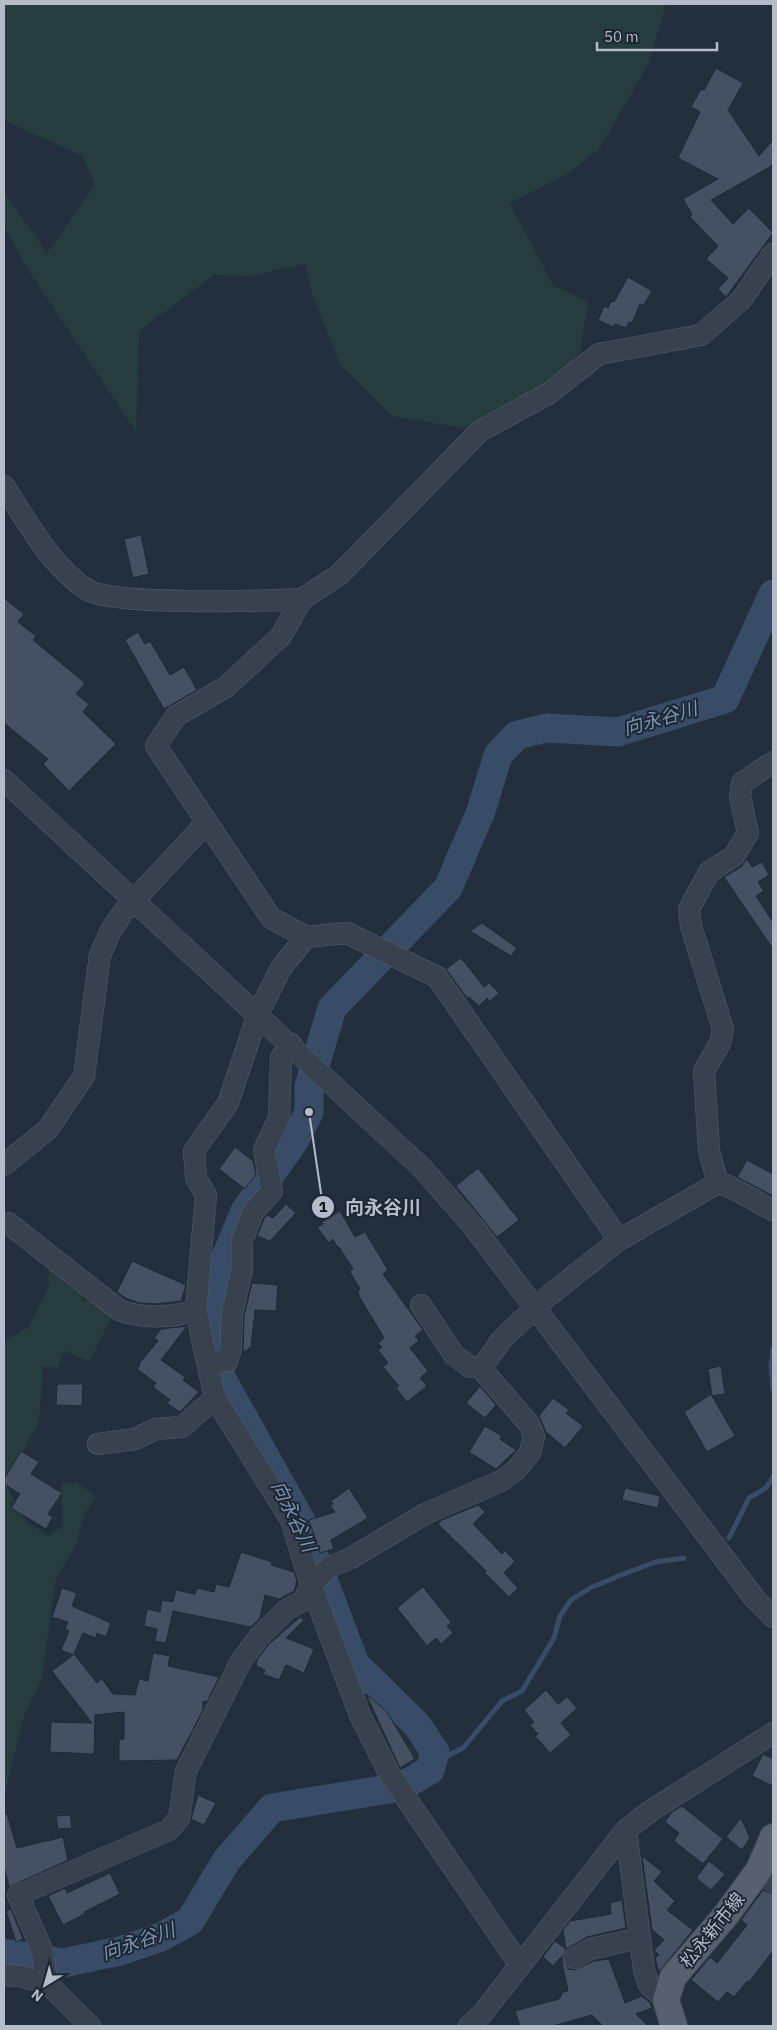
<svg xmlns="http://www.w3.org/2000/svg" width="777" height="2030" font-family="'IBM Plex Sans','Noto Sans JP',sans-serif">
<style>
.green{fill:#263c3f}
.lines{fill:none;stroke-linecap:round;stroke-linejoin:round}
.stream{stroke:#394c67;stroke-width:5}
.river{stroke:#394c67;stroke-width:29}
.building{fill:#455162;stroke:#1f2835}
.minor-casing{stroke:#565f6c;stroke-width:22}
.major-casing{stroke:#414a57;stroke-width:28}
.minor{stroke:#38414e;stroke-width:21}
.major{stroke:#56606e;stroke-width:26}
.labels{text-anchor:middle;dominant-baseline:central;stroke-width:4;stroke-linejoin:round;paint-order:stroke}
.street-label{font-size:18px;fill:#b4bcc9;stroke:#1d2633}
.water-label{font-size:19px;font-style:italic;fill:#7c92b1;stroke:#1d2633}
.leader{fill:none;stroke:#b4bcc9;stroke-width:2}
.callout-dot{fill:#b4bcc9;stroke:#1d2633;stroke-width:2}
.mark-label{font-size:15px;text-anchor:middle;font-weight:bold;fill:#111}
.callout-label{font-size:19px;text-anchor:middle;font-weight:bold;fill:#b4bcc9;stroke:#1d2633;stroke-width:4;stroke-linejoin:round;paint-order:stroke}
</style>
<rect width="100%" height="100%" fill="#242f3e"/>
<path class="green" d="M4,4H666L648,65L600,148L570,172L510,203L553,285L588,302L580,353L552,382L474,430L392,416L340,364L312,294L306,264L250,276L214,275L139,331L136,432L30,273L4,227V192L47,253L95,185L82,156L4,120Z
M49,1258L83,1283L82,1301L98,1299L114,1311L90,1361L64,1351L58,1368L43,1366L39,1421L6,1484L23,1518L48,1536L63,1526L61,1483H78L96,1497L84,1514L76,1545L56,1579L41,1681L25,1714L4,1797V1342L28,1327L49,1287Z"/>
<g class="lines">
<path class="stream" d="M773,1348L771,1367L773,1389
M729,1538L749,1498L766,1488L773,1477
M430,1770L446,1757L464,1747L502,1701L522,1691L554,1638L560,1616L571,1600L590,1588L621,1575L655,1562L684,1558"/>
<path class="river" d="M4,1953L63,1963L120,1951L161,1937L190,1921L226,1861L272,1808L401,1787L430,1770L435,1752L417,1725L355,1664L301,1521L220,1376L219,1313L226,1257L245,1211L294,1141L309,1112V1086L332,1008L448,888L481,811L498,755L517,735L547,728L618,732L725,699L773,594"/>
</g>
<path class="building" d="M716,68L743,83L728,110L759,156L773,140V163L770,167L711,200L733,224L749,208L773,233L726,297L718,289L728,278L706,259L718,246L690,217L692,214L683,199L718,179L678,158L700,112L691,107L701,89L704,90Z
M628,277L652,291L643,306L640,304L632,323L629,322L626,328L615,324L613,327L598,320L604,306L608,308L611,301L614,302Z
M141,535L149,574L133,578L124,539Z
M4,598L24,614L18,622L36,636L33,640L85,683L76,694L89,704L83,712L116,744L69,791L43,764L48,759L4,723Z
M138,632L145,644L150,641L170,675L184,667L197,690L164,709L125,640Z
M747,859L752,867L762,862L769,875L758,882L764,891L756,896L773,922V949L724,877L741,867Z
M482,923L517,948L511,956L470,931Z
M461,958L484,987L489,983L499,993L490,1001L487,998L479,1006L469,997L467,998L446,969Z
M235,1147L253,1161L256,1174L245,1189L219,1169Z
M747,1160L773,1174V1196L737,1177Z
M478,1168L519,1220L497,1237L456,1186Z
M286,1204L296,1213L270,1241L257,1236L264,1219L267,1215L273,1218Z
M340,1211L355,1237L365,1232L388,1270L383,1274L423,1330L415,1336L419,1341L410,1348L428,1371L420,1378L427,1386L407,1402L396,1388L399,1386L383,1367L388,1363L378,1350L382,1347L378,1343L384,1338L359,1296L358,1291L360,1289L350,1272L353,1269L339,1247L338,1248L333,1239L329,1243L317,1227L323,1224L322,1222Z
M132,1261L186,1285L181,1301L157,1304L140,1303L127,1299L117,1292Z
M252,1283L278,1285L276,1311L255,1310L251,1348H248V1351H243L244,1316Z
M187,1326L161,1360L185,1377L183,1380L199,1392L180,1412L167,1403L170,1400L153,1387L156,1383L137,1369L140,1365L139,1364L158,1341L154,1338L161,1329Z
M721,1366L725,1394L712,1396L708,1369Z
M57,1384H83L82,1406L56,1405Z
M480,1386L496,1405L485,1418L466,1403Z
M711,1394L735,1436L707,1452L684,1412Z
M553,1398L569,1410L566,1413L583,1426L565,1448L546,1432L539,1416Z
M485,1426L502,1436L500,1439L516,1450L496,1469L469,1452Z
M21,1451L39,1462L31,1474L62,1493L48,1514L53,1517L46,1529L11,1508L20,1494L4,1484V1479Z
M349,1488L368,1518L331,1540L334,1549L320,1553L309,1520L335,1512L330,1505L333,1504L331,1501Z
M625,1488L660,1496L658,1508L622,1500Z
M478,1505L485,1512L473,1524L502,1554L505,1551L515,1561L504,1573L518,1588L509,1597L485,1573L486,1571L438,1524L442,1520Z
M241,1552L272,1562L271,1565L294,1572L297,1581L294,1591L279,1599L265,1595L260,1618L251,1627L173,1611L166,1643L155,1641L157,1629L144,1626L147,1609L160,1612L162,1600L173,1602L176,1590L195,1594L197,1588L214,1592L216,1584L229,1587Z
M423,1587L451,1622L447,1626L453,1633L441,1644L436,1638L427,1646L397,1608Z
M62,1588L77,1593L72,1606L111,1623L106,1637L97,1633L96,1638L83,1633L74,1654L97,1683L102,1679L113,1694L135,1695L139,1679L148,1681L153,1653L170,1656L168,1666L219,1677L207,1702L203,1701V1710L177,1760L119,1761V1739H124V1712L95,1715L94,1754L50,1752L51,1722L92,1723L52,1671L73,1655L61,1650L69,1631L65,1629L68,1622L52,1617Z
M300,1617L304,1620L286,1638L314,1649L304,1673L286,1665L279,1680L263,1674L265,1670L256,1666L257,1660L268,1645Z
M546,1690L558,1704L567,1697L577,1708L561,1723L571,1735L550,1753L535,1736L538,1734L530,1725L534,1722L524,1710Z
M366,1694L387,1712L415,1759L400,1768Z
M763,1754L773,1759V1786L752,1776Z
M198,1795L216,1803L204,1825L191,1819Z
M682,1806L723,1839L703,1864L674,1841L679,1833L665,1822L672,1812Z
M4,1814H7L17,1848L63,1837L68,1860L9,1887L4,1866Z
M70,1815L72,1828L58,1829L56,1816Z
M741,1818L750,1838L742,1850L726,1837Z
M642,1856L662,1872L654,1881L675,1901L667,1910L693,1930L659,1972L655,1958L659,1955L654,1950L664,1940L652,1930Z
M709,1861L725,1874L711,1890L696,1878Z
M110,1873L120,1894L84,1912L85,1914L63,1925L48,1896L65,1888L67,1893Z
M763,1890L773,1894V1951L749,1982L747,1981L734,1997L727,1992L718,2002L691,1980L710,1957L717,1963L747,1925L741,1920Z
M622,1900L626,1928L587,1937L566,1949L563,1930L570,1921L611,1914L610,1903Z
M11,1909L23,1939L16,1942L6,1911Z
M555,1941L566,1949L562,1958L568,1969L574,1970L594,1961L609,1959L625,2003L642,1996L650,2003L652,2008L636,2014L648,2026H603L592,2015L553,2026H520L515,2011L559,1999L563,1992L568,1991L561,1957L553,1966L543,1957Z"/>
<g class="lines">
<g class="minor-casing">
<path id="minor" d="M4,486C28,522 50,565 86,589C111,606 266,601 302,599
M4,780L422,1168L473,1226L755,1599L773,1617
M306,937L281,968L258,1014L228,1103L194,1151L196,1178L206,1195L196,1310L207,1362L215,1398L291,1520L311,1585L360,1715L389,1773L519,1964
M4,1165L48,1129L84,1076L100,955L111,930L124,911L207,822
M718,1183L709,1151L704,1071L720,1043L723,1029L691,926L689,909L709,872L734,856L748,833L740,797L742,783L773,762
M4,1224L8,1223L119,1310C142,1319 173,1318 196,1310
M619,1240L437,977L347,933L306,937L271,918L156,746L176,716L226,687L281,636L302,599L339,575L480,431L548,394L599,354L701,335L741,300L773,254
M421,1305L454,1355L470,1367H485
M207,1362L227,1361L231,1349L232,1314L242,1270V1241L253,1212L272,1191L264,1150L279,1118L281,1058L291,1044
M98,1444L135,1439L156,1429L182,1427L215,1398
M626,1830L644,1970L649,1985L666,2000
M759,1870L773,1882
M574,1958L590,1949L640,1938
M4,1975L19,1976L47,1983L90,2026
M47,1983L42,1950L18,1895L169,1830L179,1818L186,1771L241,1661L259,1637L286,1610L304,1600L311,1585L330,1567L351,1558L425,1514L501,1481L516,1470L530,1453L534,1436L529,1424L485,1373V1363L502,1339L546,1298L619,1240L718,1183C729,1184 760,1204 773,1210
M469,2026L482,2014L626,1830L649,1812L773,1733"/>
</g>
<g class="major-casing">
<path id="major" d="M674,2026L666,2000L673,1977L726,1915L759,1870L773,1837"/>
</g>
<use href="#minor" class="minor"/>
<use href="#major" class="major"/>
</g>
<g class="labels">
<g class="street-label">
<text transform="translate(712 1930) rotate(-51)">松永新市線</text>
</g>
<g class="water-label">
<text transform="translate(660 718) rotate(-16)">向永谷川</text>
<text transform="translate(294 1516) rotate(64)">向永谷川</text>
<text transform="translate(138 1941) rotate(-19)">向永谷川</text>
</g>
</g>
<path class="leader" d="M309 1112L323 1207"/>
<g class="callout-dot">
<circle cx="309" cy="1112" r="5"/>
<circle cx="323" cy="1207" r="12"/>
</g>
<g class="mark-label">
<text x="323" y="1212">1</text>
</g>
<g class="callout-label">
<text x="383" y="1214">向永谷川</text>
</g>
<rect width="777" height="2030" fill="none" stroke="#b4bcc9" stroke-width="10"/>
<g transform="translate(45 1985) rotate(217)" stroke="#1d2633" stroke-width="4" paint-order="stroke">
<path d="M0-4L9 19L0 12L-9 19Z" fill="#b4bcc9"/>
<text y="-8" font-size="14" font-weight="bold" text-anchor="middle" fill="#b4bcc9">N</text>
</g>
<path d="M597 42v8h120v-8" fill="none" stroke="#b4bcc9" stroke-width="2.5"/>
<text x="604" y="42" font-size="15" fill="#b4bcc9" stroke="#1d2633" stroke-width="4" paint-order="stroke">50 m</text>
</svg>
